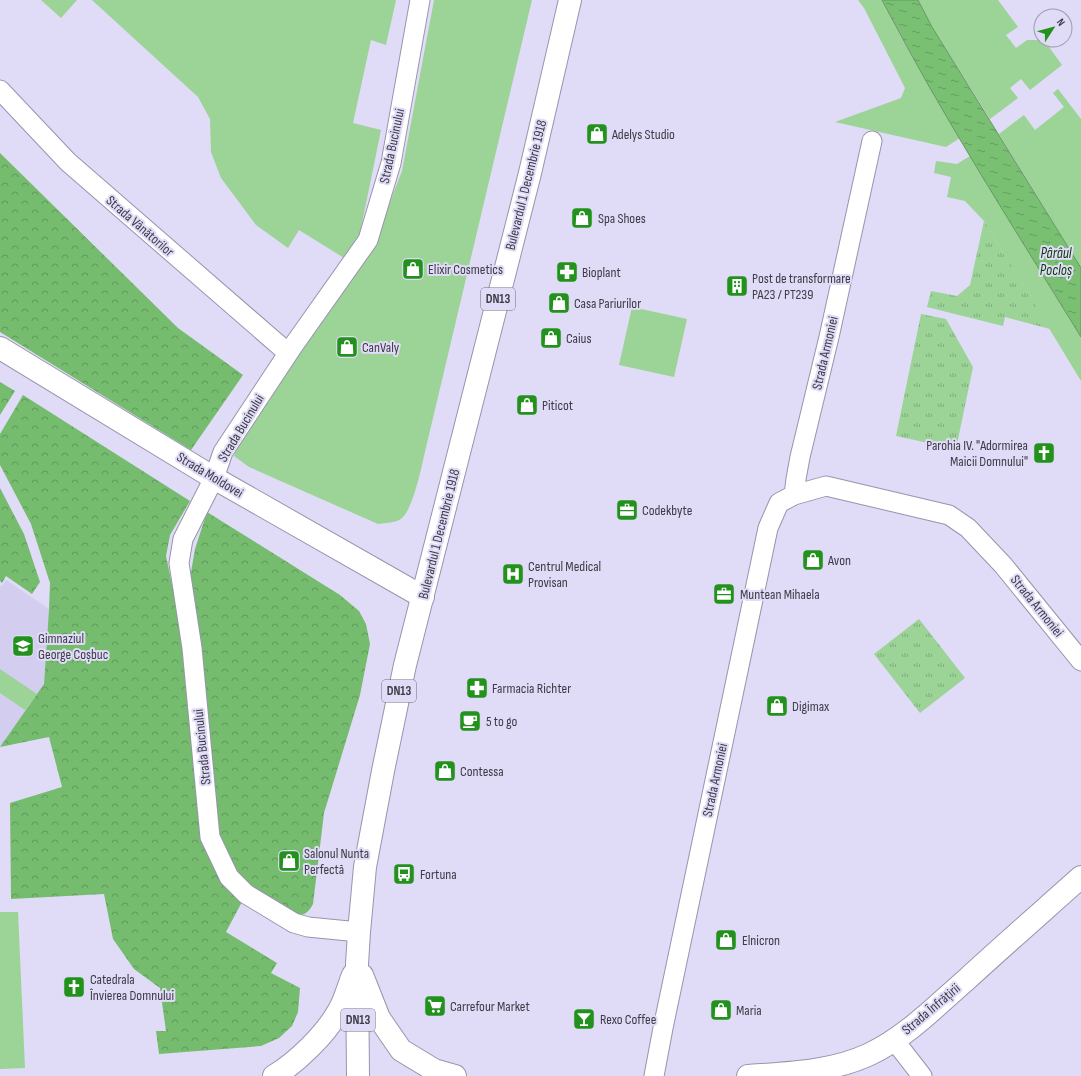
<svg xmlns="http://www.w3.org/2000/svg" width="1081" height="1076" font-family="'Sofia Sans Condensed',sans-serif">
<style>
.built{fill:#d3cdef}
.grass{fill:#9cd397}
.forest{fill:url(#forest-crowns)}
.park{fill:url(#park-tufts)}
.water{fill:url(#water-ripples);stroke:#679866}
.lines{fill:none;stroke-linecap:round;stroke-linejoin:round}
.minor-casing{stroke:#9894ad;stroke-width:21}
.tertiary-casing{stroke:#9894ad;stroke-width:24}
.primary-casing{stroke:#9894ad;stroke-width:24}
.minor{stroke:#fff;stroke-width:19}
.tertiary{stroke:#fff;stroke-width:22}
.primary{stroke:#fff;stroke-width:22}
.labels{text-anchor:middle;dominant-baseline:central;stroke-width:4;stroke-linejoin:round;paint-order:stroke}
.shield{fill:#e0dbf6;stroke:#6e6b7b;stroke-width:1}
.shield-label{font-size:13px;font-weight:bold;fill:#3d3b46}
.poi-label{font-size:14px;fill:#3d3b46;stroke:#e0dbf6;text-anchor:start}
.street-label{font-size:14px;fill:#3d3b46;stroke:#e0dbf6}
.water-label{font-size:15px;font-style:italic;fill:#063904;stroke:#e0dbf6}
</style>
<defs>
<pattern id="forest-crowns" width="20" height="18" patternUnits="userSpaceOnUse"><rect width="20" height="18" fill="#75bc6f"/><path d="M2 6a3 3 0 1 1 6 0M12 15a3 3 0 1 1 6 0" fill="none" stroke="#619a5d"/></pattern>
<pattern id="park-tufts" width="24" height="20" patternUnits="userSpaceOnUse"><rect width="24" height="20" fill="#9cd397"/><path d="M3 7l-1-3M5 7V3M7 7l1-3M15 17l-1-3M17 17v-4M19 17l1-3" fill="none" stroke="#80ac7d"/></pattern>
<pattern id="water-ripples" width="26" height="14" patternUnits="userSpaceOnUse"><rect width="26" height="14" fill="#79c073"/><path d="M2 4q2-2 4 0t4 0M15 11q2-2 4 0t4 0" fill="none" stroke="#649d60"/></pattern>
</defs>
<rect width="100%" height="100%" fill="#e0dbf6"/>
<path class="built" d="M6,580L49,609L44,684L0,747V585L2,586Z"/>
<path class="grass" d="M41,0H77L61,18Z
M92,0H396L386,45L371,40L353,123L381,130L360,233L344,258L299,230L288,248L256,225L221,178L211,152L210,119L198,97Z
M434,0H532L428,439C423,458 415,506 402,518C396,523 385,523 378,524L249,467L234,456L240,439L377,235L402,171Z
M858,0H882L903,41L960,138L946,147L835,122L901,98L905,88L864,8Z
M918,0H998L1018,27L1006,35L1016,48L1027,40H1044L1062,65L1030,90L1021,79L1010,88L1018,98L990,119L932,27Z
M1058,89L1081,119V268L999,134L1024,115L1035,130L1064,107L1053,93Z
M970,156L1081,337V381L984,221L965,201L947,197L951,177L934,173L936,161L957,164Z
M632,307L687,319L674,377L619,365Z
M0,669L37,694L25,710L0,693Z
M0,912H18L25,1068L0,1069Z"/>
<path class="forest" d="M0,153L178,328L243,375L191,450L0,332Z
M0,382L15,391L0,415Z
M23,395L190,501L170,535L166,556L184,642L203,839L243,900L226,932L277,963L271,973L300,988L298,1012L292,1026L279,1038L261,1046L159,1054L156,1031H166L160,988L134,969L113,939L104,894L11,899L10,803L62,787L49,737L0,747L44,684L49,609L50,583L31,524L0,465V434Z
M0,488L24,534L40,582L32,594L6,576L2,583L0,581Z
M207,512L340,595L359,611L366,624L370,644L360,695L324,813L313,904C310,910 306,915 299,915C288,914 241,881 235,871C228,860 224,846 219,834L190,578L195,549Z"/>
<path class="park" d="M984,221L1050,329L1005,317L1003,326L927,307L931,291L957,296L970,285Z
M921,314L946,319L973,367L956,449L896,436Z
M919,619L965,678L920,713L874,654Z"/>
<path class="water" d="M882,0H918L932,27L1081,268V337C1013,226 942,116 882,0Z"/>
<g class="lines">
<g class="minor-casing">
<path id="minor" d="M0,90L68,162L288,353
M794,495L796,479L800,457L829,337L872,141
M359,932L308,927L294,923L246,894L229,877L210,837L192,648L179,563L183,539L214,478L223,452L293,346L368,240L391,163L420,0
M894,1040L922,1076
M654,1076L663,1028L768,528L779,503L794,495L826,486L949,515L968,528L1003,565L1081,661"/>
</g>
<g class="tertiary-casing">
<path id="tertiary" d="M0,348L214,478L423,597
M748,1076C789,1073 832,1072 870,1054C906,1037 936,1006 966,980C1004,945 1043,911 1081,877"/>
</g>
<g class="primary-casing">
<path id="primary" d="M362,975L379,1018L401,1050L434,1070L455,1076
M274,1076C296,1063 325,1035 338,1012C345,1001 348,987 353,975
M358,1076L357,964L359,932L365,867L383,771L405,665L530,173L570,0"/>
</g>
<use href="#minor" class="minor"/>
<use href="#tertiary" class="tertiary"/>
<use href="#primary" class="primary"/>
</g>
<defs>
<g id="shop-square" transform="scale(1.15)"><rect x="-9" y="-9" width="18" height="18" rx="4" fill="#22921d" stroke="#e0dbf6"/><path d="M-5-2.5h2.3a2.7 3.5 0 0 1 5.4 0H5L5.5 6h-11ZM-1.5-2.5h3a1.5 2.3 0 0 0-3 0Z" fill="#fff"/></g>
<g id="pharmacy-square" transform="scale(1.15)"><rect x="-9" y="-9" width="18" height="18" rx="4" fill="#22921d" stroke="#e0dbf6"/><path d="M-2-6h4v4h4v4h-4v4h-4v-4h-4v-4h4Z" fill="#fff"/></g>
<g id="building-square" transform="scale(1.15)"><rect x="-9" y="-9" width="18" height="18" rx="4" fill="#22921d" stroke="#e0dbf6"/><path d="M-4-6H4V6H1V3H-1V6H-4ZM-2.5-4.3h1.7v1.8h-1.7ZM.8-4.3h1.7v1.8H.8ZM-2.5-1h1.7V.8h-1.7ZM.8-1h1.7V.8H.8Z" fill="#fff"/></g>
<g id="church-square" transform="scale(1.15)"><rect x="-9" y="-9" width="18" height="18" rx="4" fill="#22921d" stroke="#e0dbf6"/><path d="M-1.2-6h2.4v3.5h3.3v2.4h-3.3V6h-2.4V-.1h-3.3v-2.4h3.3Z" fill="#fff"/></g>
<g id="office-square" transform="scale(1.15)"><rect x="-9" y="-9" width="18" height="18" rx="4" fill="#22921d" stroke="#e0dbf6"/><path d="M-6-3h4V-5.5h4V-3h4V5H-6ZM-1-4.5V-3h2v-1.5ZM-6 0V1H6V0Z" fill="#fff"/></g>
<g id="hospital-square" transform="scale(1.15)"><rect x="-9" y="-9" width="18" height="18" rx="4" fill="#22921d" stroke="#e0dbf6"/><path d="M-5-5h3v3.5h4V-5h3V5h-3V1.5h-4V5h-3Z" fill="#fff"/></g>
<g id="school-square" transform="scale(1.15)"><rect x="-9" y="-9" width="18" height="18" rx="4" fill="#22921d" stroke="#e0dbf6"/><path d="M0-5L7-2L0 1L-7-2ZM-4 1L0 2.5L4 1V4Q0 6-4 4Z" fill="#fff"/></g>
<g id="cafe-square" transform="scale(1.15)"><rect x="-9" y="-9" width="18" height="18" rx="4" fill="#22921d" stroke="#e0dbf6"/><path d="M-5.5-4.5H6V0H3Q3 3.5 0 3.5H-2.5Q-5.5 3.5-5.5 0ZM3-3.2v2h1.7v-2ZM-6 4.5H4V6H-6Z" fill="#fff"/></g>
<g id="bus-square" transform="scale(1.15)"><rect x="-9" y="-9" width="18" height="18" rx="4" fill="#22921d" stroke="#e0dbf6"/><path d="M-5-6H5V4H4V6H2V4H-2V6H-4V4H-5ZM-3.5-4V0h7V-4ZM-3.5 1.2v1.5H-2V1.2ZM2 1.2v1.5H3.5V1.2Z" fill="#fff"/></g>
<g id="supermarket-square" transform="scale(1.15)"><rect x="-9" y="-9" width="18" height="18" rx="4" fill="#22921d" stroke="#e0dbf6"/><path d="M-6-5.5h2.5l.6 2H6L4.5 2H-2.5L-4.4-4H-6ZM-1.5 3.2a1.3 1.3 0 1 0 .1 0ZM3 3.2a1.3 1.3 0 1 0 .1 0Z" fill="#fff"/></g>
<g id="bar-square" transform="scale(1.15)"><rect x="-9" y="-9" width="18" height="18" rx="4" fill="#22921d" stroke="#e0dbf6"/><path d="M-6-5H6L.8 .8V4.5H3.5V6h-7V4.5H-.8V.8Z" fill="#fff"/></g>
</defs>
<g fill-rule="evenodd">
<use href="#shop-square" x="597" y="134"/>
<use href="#shop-square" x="582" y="218"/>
<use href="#shop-square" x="413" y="269"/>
<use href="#pharmacy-square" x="567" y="272"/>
<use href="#building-square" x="737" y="286"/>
<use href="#shop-square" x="559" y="303"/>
<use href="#shop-square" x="551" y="338"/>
<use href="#shop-square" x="347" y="347"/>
<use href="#shop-square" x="527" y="405"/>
<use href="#church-square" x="1044" y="453"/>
<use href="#office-square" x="627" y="510"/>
<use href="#shop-square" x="813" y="560"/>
<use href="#hospital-square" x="513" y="574"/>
<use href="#office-square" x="724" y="594"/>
<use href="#school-square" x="23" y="646"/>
<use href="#pharmacy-square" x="477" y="688"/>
<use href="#shop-square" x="777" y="706"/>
<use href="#cafe-square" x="470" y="721"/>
<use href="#shop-square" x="445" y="771"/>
<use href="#shop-square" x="289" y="861"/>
<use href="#bus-square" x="404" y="874"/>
<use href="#shop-square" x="726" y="940"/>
<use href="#church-square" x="74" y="987"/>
<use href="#supermarket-square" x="435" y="1006"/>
<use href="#shop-square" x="721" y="1010"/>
<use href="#bar-square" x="584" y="1019"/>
</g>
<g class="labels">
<g class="shield">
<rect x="481" y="288" width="34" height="22" rx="3"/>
<rect x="382" y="680" width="34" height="22" rx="3"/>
<rect x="341" y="1009" width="34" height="22" rx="3"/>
</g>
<g class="shield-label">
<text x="498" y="299">DN13</text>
<text x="399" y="691">DN13</text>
<text x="358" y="1020">DN13</text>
</g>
<g class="poi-label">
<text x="612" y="134">Adelys Studio</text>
<text x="598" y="218">Spa Shoes</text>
<text x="428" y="269">Elixir Cosmetics</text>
<text x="582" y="272">Bioplant</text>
<text x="752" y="278">Post de transformare<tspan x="752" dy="16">PA23 / PT239</tspan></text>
<text x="574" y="303">Casa Pariurilor</text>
<text x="566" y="338">Caius</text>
<text x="362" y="347">CanValy</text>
<text x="542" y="405">Piticot</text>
<text x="1028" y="445" text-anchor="end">Parohia IV. "Adormirea<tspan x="1028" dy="16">Maicii Domnului"</tspan></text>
<text x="642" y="510">Codekbyte</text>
<text x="828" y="560">Avon</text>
<text x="528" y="566">Centrul Medical<tspan x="528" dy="16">Provisan</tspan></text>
<text x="740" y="594">Muntean Mihaela</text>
<text x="38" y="638">Gimnaziul<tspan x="38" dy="16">George Coșbuc</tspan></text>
<text x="492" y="688">Farmacia Richter</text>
<text x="792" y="706">Digimax</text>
<text x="486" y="721">5 to go</text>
<text x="460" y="771">Contessa</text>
<text x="304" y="853">Salonul Nunta<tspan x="304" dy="16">Perfectă</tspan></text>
<text x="420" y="874">Fortuna</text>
<text x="742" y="940">Elnicron</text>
<text x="90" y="979">Catedrala<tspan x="90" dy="16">Învierea Domnului</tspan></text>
<text x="450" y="1006">Carrefour Market</text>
<text x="736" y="1010">Maria</text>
<text x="600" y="1019">Rexo Coffee</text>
</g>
<g class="street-label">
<text transform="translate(392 146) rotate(-78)">Strada Bucinului</text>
<text transform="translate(526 185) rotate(-76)">Bulevardul 1 Decembrie 1918</text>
<text transform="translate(140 226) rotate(41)">Strada Vânătorilor</text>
<text transform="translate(825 353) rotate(-77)">Strada Armoniei</text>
<text transform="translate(241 428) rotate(-59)">Strada Bucinului</text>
<text transform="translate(210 475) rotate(31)">Strada Moldovei</text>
<text transform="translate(439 534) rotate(-76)">Bulevardul 1 Decembrie 1918</text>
<text transform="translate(1037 606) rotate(51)">Strada Armoniei</text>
<text transform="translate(202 747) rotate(-96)">Strada Bucinului</text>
<text transform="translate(715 780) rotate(-78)">Strada Armoniei</text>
<text transform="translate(931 1009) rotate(-40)">Strada Înfrățirii</text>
</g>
<g class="water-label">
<text x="1056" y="253">Pârâul<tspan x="1056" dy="17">Pocloș</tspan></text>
</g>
</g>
<g transform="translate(1053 28) rotate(54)"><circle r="19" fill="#e0dbf6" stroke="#9f9bb0"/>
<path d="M0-3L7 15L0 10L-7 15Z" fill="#22921d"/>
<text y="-6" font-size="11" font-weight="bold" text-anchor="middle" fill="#3d3b46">N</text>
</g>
</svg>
